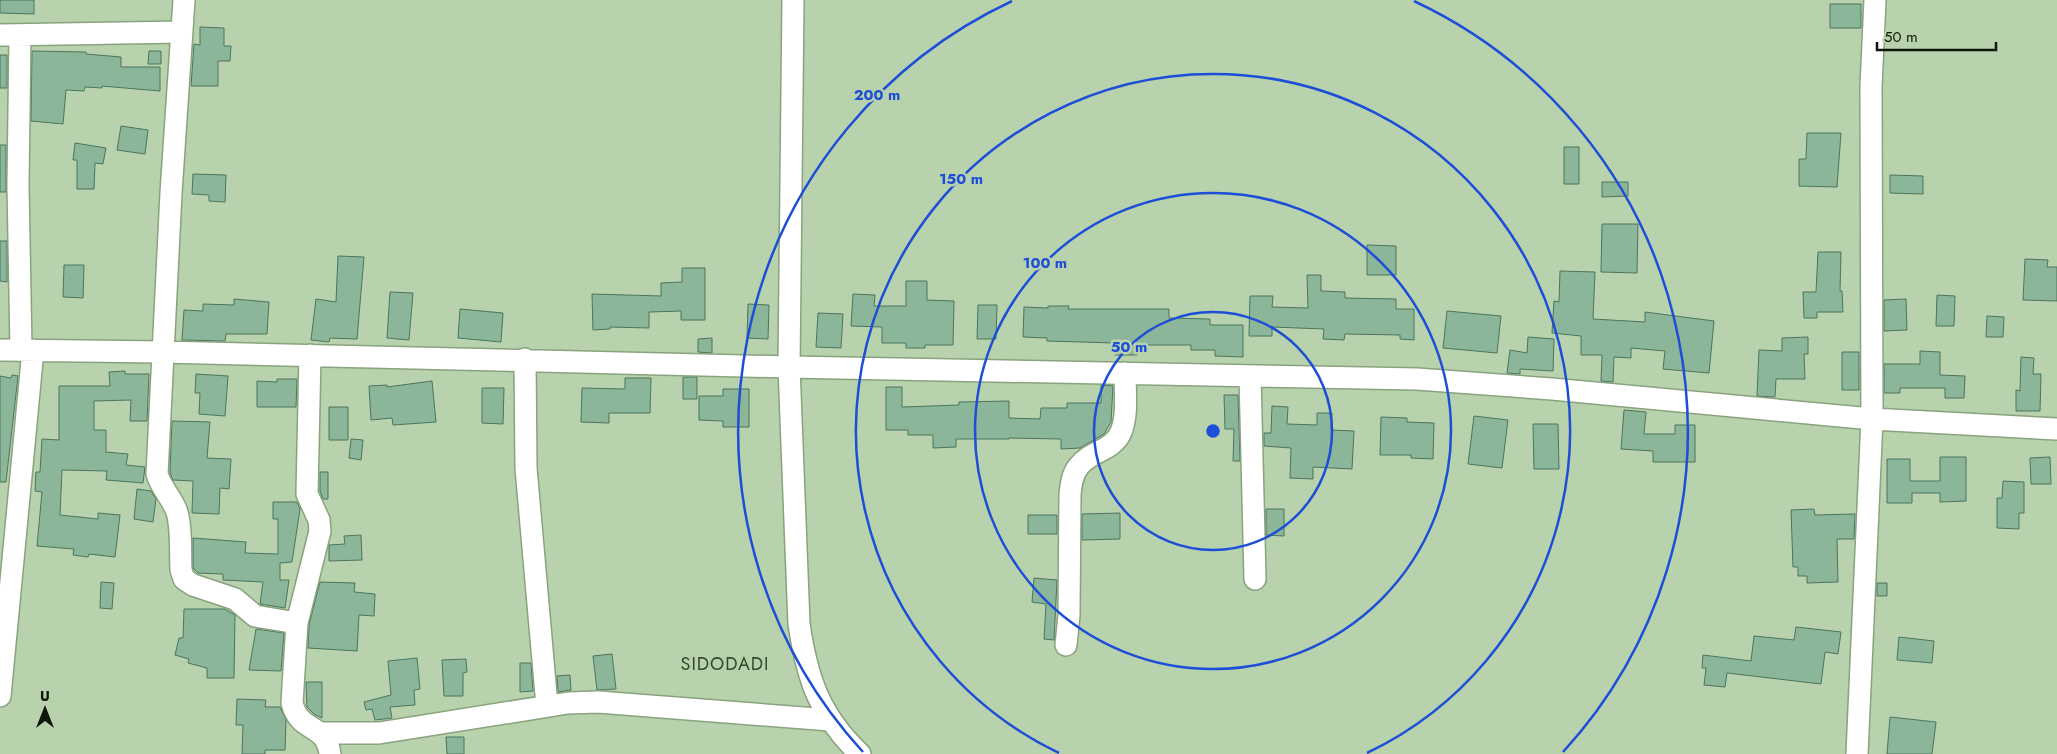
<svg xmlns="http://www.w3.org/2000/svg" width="2057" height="754" font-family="Jost,sans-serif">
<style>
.building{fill:#8bb69a;stroke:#4c755c}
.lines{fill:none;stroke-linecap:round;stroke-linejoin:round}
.minor-casing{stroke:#89a37e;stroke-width:24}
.minor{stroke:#fff;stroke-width:21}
.ring{fill:none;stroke:#1d4ed8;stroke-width:2.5}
.labels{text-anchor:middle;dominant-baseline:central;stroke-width:5;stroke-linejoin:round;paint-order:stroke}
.quarter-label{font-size:18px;letter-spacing:1px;fill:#334929;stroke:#b7d2ac}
.centre{fill:#1d4ed8;stroke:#b7d2ac;stroke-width:2.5}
.ring-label{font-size:15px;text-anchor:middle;font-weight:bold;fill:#1d4ed8;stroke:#b7d2ac;stroke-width:5;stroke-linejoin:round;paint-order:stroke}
</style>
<rect width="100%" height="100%" fill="#b7d2ac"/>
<path class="building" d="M0,0H34V14L0,13Z
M1830,4H1861V28H1830Z
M200,27L224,28V46H231L230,61H218V86H191L194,44L200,45Z
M32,51L86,52V54L121,57V67H160V91L102,86V88L85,87L84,91L66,90L63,124L31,121Z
M149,51H161V64H148Z
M0,55H7V88H0Z
M121,126L148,130L145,154L117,150Z
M1807,133H1841L1837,187L1799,186V159H1806Z
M75,143L106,148L103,164L95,163L94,189H77V160H73Z
M0,145H6V192H0Z
M1564,147H1579V184H1564Z
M193,174L226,175L225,202L209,201V195L192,194Z
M1890,175L1923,176V194L1890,193Z
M1602,182H1628V196L1602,197Z
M1602,224H1638L1637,273L1601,272Z
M0,241H7V282L0,281Z
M1367,245L1396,246V275H1367Z
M1818,252H1841L1840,291H1842L1843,312H1817V318H1804L1803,292H1816Z
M338,256L364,257L357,339L330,338L329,342L311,340L316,299L336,302Z
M2025,259L2048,260L2047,267H2057V301L2023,300Z
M64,265H84L83,298L63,297Z
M682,268H705V320H681V311L649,312V328L610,327V329L593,330L592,294L661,296V283L682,282Z
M1560,271L1595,272L1593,319L1645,322V312L1714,321L1709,373L1663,369L1665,351L1631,348V358L1614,357L1613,382L1601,381L1602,355H1581V336L1552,333L1554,301L1559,302Z
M1307,275H1321V291L1345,292V298L1396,299V309H1414V340L1400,339V335L1345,334L1344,340L1323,339L1324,329L1272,327V336H1249L1250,296H1273L1272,307L1308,308Z
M906,281H927V300L954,301L953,345H925V348H906V343H882V327L851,326L853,294L875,295L874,306H906Z
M390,292L413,293L409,340L387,338Z
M1937,295L1955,296L1954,326H1936Z
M234,299L269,302L267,334H226L225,341L182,340L184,310L203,311V304L234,305Z
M1906,299L1907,330L1884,331V300Z
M748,304L769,305L768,339L747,338Z
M978,305H997L996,339H977Z
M1048,306H1069L1068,309H1169V318L1210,319V325H1243V357L1215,356V350H1191V345H1137V355H1115L1114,343L1047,341V338L1023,337L1024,307L1048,308Z
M460,309L503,313L501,342L458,338Z
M1447,311L1501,316L1497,353L1443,348Z
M818,313L843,314L841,348L816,347Z
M1987,316L2004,317L2003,337H1986Z
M1528,337L1554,339L1553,371L1520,369V374L1507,373L1510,350L1527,353Z
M1808,337V354H1804L1805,379H1776L1775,397L1757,396L1759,350L1782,351V338Z
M712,338V353L698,352V339Z
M1920,351L1940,352V375L1965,376L1964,398H1945V388H1900V393H1884V364H1920Z
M1842,352H1859V390H1842Z
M2021,357L2034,358L2033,374H2041L2040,411H2016V390L2020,391Z
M125,371V374H149L147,421H130L131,400L94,401V430H106V452L128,454L126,465L145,467L143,483L106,480L107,471L62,470L60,515L98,519V513L120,515L115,557L89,554L88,557L73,555L74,549L37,546L42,492L35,491L36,472H40L42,439L59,440V386H110L109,372Z
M196,374L228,376L225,416L199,414L200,393H195Z
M12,375L18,376L6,482H0V376L11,378Z
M683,377H697V399H683Z
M625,378H651L650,413H609V423L581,422L582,388L625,389Z
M277,379H297L296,407H257V381L277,382Z
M432,381L436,422L393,425L392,418L371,420L369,386L387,385V387Z
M1101,385L1113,386L1111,422L1104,434L1080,448L1061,449V439L1009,438V439H956V447L933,448V435H908V430H886V387H902V407L959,405V402L1009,401V418L1040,419L1041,408H1067V403H1101Z
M482,388H504L503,424L482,423Z
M723,389H749V427H723V421L699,420V396H723Z
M1224,395H1238L1240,461H1233L1234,429H1225Z
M1272,406L1288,407L1287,424L1317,425V413H1332L1331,430L1354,431L1352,469L1313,467V479L1290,478L1291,448L1264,446V433H1271Z
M329,407H348V440H329Z
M1624,410L1646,412L1644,434H1675V425H1695V462H1653V451L1621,449Z
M1474,416L1508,420L1502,468L1468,464Z
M1381,417L1407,418V422L1434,423L1433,459L1411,458V455H1380Z
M172,421L210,422L207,458L231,459L229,489L220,488L219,514L192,513L193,481L173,480L172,478L170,472Z
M1533,424H1558L1559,469H1534Z
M351,439L363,440L361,460L349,458Z
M1940,457H1966V501L1940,502V493H1912V503H1887V459H1910V481H1940Z
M2050,457L2051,484H2031L2030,458Z
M320,472H328V499H323L320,491Z
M2003,481L2024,482V513H2019V529L1997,528V498H2002Z
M137,489L151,491L156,499L153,522L134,519Z
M273,502H297L300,509L292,562L280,563V580H289L285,608L260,604L263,582L223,580V574L198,573L193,568V538L246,542L245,553L278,554V519H273Z
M1266,509H1284V536L1266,535Z
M1814,509L1815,515L1855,514L1854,539H1837L1838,582L1807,583V576H1798V567H1793L1791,510Z
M1120,513V539L1082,540V514Z
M1028,515H1057V534H1028Z
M361,535L362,560L329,561V545L345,544L344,536Z
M1034,578L1057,580L1054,640L1044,639L1046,604L1032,602Z
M101,582L114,583L112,609L100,608Z
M320,582L355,583L354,592L375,594L374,616L359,615L357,651L308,648L309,625Z
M1877,583H1887V596H1877Z
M184,609H225L235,615L234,678H207V668L188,663L189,659L175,655L179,638H183Z
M1796,627L1841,632L1838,654L1825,652L1821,684L1727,673L1725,687L1704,685L1706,668H1702L1703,655L1751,661L1754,636L1794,640Z
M256,629L284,633L281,671L249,670Z
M1899,637L1934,641L1932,663L1897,660Z
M612,654L616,689L597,690L593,656Z
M417,658L420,689L414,690L415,705L390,707L392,718L375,720L372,709L366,710L364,702L391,695L388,661Z
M466,659L467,672L463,673V696H444L442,660Z
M520,663H531L533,691L520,692Z
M570,675L571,690L558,692L557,676Z
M306,682H322V718L314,714L307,707Z
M237,699L266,700L265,707H280L286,720L285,750H265V754H242L243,725H236Z
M1890,717L1936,722L1932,754H1887Z
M446,737H464V754H447Z"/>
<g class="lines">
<g class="minor-casing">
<path id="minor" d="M184,0L171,193L157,474C161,488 172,498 177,512C182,529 180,552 181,570L184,579L193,585L235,599L255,616L297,623
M793,0L789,367L799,624C807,678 819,715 860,754
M0,35L182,32
M20,35L18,185L21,350
M0,350L163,352L789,367L1417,379L1552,389L1872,419L2057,429
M310,355L307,494L319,520L320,531L297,623L292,703C300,734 326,722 330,754
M525,359L526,468L547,706
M1250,376L1255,579
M1066,645L1069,615L1070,495C1071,485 1072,474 1079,466C1090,451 1113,451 1121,432C1128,415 1125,392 1125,373
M0,696L33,350
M321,733H379L568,703L598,702L830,720
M1857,754L1872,419L1871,87L1875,0"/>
</g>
<use href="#minor" class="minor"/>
</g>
<g class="ring">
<circle cx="1213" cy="431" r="119"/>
<circle cx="1213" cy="431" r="238"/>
<path d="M1059 753A357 357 0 1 1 1367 753"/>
<path d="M863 752A475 475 0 0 1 1012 1M1414 1A475 475 0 0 1 1563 752"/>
</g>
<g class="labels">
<g class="quarter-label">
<text x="725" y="664">SIDODADI</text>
</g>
</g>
<circle cx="1213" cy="431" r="8" class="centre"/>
<g class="ring-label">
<text x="877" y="100">200 m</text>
<text x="961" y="184">150 m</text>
<text x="1045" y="268">100 m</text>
<text x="1129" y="352">50 m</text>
</g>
<g transform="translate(45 709)" stroke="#b7d2ac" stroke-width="4" paint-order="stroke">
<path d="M0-4L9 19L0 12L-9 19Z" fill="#0e170a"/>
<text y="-8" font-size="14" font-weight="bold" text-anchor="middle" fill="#0e170a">U</text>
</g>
<path d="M1877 42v8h119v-8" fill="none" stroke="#0e170a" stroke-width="2.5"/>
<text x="1884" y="42" font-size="15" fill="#0e170a" stroke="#b7d2ac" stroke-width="4" paint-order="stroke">50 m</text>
</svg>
